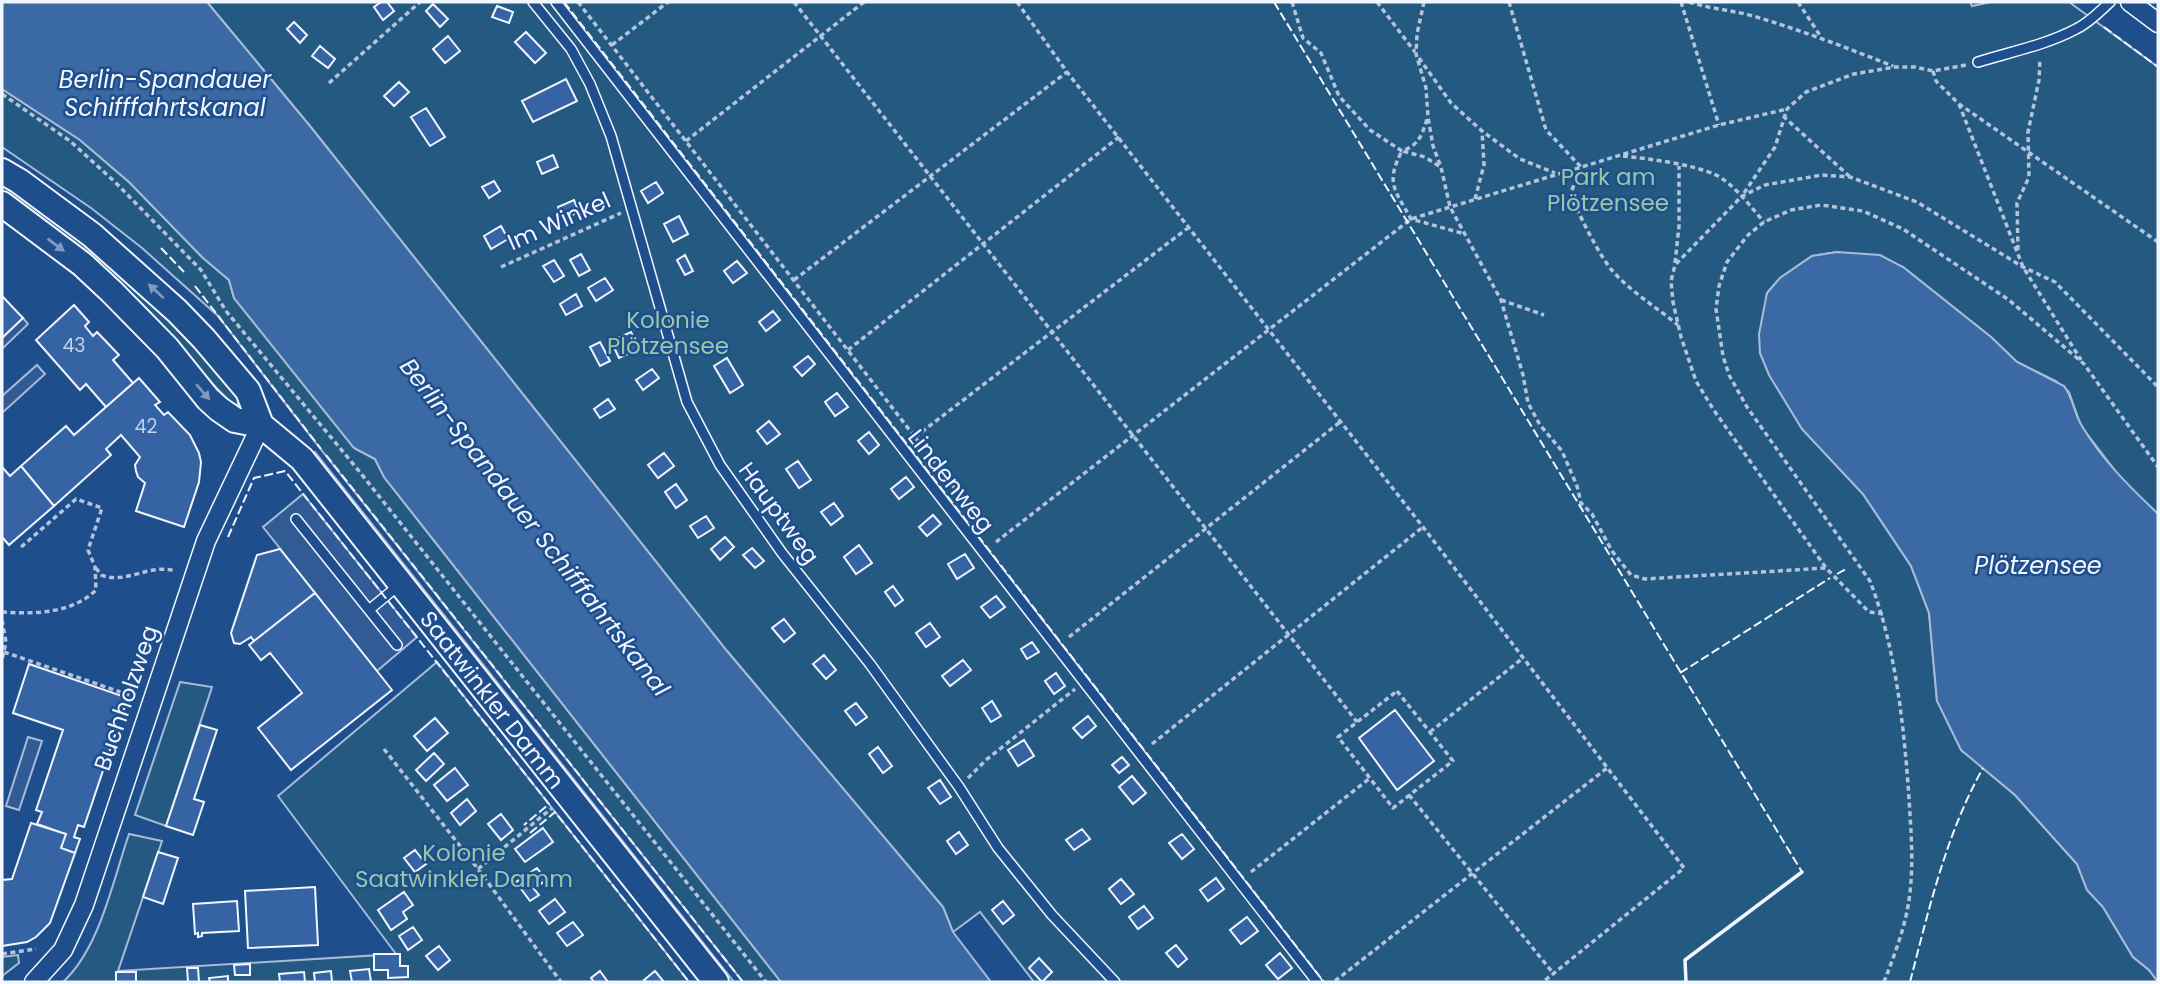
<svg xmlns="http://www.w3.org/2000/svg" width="2160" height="984" font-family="Poppins,sans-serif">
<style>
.green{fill:#245a82;stroke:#a8bbd7;stroke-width:2}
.parking{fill:#305b95;stroke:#a8bbd7;stroke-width:2}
.water{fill:#3b69a3;stroke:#a8bbd7;stroke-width:2}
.building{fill:#3563a3;stroke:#f2f6ff;stroke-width:2}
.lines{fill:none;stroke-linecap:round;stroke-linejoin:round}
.service-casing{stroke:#f2f6ff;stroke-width:12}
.minor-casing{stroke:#f2f6ff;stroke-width:21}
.secondary-casing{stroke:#f2f6ff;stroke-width:28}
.path{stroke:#b3c4dc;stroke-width:3.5;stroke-dasharray:5 3.5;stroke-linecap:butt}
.service{stroke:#1f4e8c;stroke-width:9}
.minor{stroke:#1f4e8c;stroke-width:18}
.secondary{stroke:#1f4e8c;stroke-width:24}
.fence{stroke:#f2f6ff;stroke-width:2;stroke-dasharray:9 3.5;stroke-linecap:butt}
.wall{stroke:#f2f6ff;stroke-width:3.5}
.oneway{fill:#7e9ac0}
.labels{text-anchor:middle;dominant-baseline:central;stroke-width:5;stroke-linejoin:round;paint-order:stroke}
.number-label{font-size:19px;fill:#c3d1e8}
.park-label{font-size:23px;fill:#97c8a6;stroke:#1f4e8c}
.street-label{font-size:23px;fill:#f2f6ff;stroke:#1f4e8c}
.water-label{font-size:24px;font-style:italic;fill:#f2f6ff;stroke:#1f4e8c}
</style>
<rect width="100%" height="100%" fill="#1f4e8c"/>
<path class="green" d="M207,2H1970L1972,6L1991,2H2069L2158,67V514L2123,481L2081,426L2069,392L2056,381L2017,362L1991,337L1903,267L1837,252L1812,256L1780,278L1767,293L1760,353L1770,375L1802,429L1863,494L1911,566L1929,613L1937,701L1983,768L2015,795L2077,864L2087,890L2103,907L2133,957L2149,970L2158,982H1034L980,912L953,932L943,907L727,651L310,126Z
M2,89L80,140L129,182L203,258L229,280L234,298L354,448L375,459L384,477L781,982H743L315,442L218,316L142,248L91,208L2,147Z
M2,184C68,230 134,279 189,339C207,359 223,381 241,401L235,406C201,376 176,338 144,306C100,262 52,225 2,190Z
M315,452L734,982H730L312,454Z
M437,662L689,982H63C100,948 113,880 129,834L162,841L118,971L396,954L278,796Z
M180,682L212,687L166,826L135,815Z
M18,955L19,963L2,976V957Z"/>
<path class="parking" d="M23,318L28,324L2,349V338Z
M37,365L45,374L2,413V396Z
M303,494L417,637L377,671L263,527Z
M28,737L42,741L19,810L6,806Z"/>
<path class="water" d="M2,2H207L310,126L727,651L943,907L953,932L991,982H781L384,477L375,459L354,448L234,298L229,280L203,258L129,182L80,140L2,89Z
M1837,252L1880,255L1903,267L1991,337L2017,362L2064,386C2073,397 2074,414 2082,426C2102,460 2130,487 2158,514V982L2149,970L2133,957L2103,907L2087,890L2077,864L2015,795L1961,750L1937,701L1929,613L1911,566L1863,494L1802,429L1769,375L1760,353L1759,334L1767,293L1780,278L1812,256Z"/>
<path class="building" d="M381,2H387L394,11L383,20L374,7Z
M433,4L448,19L440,27L426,11Z
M497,6L513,12L509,23L492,17Z
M294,22L307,35L300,43L287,29Z
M526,32L546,53L535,63L515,42Z
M448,36L460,51L445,63L433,49Z
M320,46L335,59L328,68L312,56Z
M566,79L577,101L533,122L522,101Z
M399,82L409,92L394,106L384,96Z
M426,108L445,137L430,146L411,117Z
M553,155L558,167L542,174L537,162Z
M494,181L500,191L489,198L482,187Z
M656,182L663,193L648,203L641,191Z
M574,200L579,212L563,219L558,207Z
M679,216L688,234L673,242L664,224Z
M501,226L508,239L491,249L484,236Z
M581,254L590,270L579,276L570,260Z
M685,255L693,271L685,275L677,260Z
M554,260L564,276L554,282L543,266Z
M737,261L747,273L733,283L724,271Z
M605,278L613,290L596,301L588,288Z
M576,294L582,306L566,315L560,304Z
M2,296L23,318L2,338Z
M74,305L89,322L85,326L93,336L97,332L119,355L113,360L133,383L106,407L86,384L80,390L36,340Z
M773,311L780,320L766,331L759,322Z
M631,332L639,349L619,358L611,341Z
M600,342L610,361L600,366L590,347Z
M808,356L815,364L802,376L794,367Z
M727,358L743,385L730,393L714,366Z
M652,369L659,378L643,390L636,380Z
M139,378L160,402L155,405L164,415L168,412L190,435L199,453L201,462L199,482L184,527L136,511L145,483L138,477L136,471L135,465L140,457L121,435L106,449L111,455L54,506L21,466L66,426L74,435Z
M837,393L848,407L835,416L825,402Z
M608,399L615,409L600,418L594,409Z
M769,421L780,434L767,444L757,431Z
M869,432L879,445L869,454L858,441Z
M664,453L674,466L658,478L648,465Z
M798,461L811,480L799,488L786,469Z
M21,466L54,506L9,545L2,537V467L10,476Z
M906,477L914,487L899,499L891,489Z
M676,484L687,500L676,508L665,492Z
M834,503L843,516L831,525L821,512Z
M933,515L941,524L927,536L919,527Z
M706,516L714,528L698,538L690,526Z
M725,537L734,547L720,560L711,549Z
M859,545L872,563L856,574L844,557Z
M752,548L764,561L755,568L743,555Z
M280,549L315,593L254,641L251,637L240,644L234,643L231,633L257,555Z
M965,554L974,568L957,579L948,564Z
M893,586L903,600L895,606L885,592Z
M315,593L392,690L291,770L258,728L302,693L270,653L261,660L249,645Z
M996,596L1005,607L990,618L981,607Z
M784,619L795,633L784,642L772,628Z
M930,623L940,637L926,647L916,633Z
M1032,642L1039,652L1027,659L1021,649Z
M824,655L836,670L826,679L813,664Z
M963,660L971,670L950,686L942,676Z
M29,664L128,698L122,715L117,713L113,724L118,726L84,827L78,825L74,837L80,839L75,853L61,848L66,834L37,824L42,812L36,810L63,730L13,713Z
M1056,673L1065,686L1054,694L1045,681Z
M992,701L1001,716L991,722L982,708Z
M856,703L867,717L856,725L845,711Z
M1395,710L1434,761L1397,790L1359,738Z
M1088,716L1096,726L1082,738L1073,728Z
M435,718L448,733L427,751L414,736Z
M200,725L217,730L194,799L204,802L193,835L166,826Z
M1024,740L1034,756L1018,766L1008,750Z
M878,747L892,766L883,773L869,754Z
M434,753L444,764L426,781L416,770Z
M1122,757L1129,765L1119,773L1112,765Z
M455,768L468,785L447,801L434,785Z
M1132,776L1146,793L1133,804L1119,787Z
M940,780L951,797L940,804L928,788Z
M467,799L476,811L460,825L451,813Z
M501,814L513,830L501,840L488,824Z
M31,823L66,834L61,848L75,853L50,923L36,937L27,942L2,946V880L12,879Z
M543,828L553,842L525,862L515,849Z
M1082,829L1090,839L1074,850L1066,840Z
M959,832L968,845L956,854L947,841Z
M1182,834L1194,849L1182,859L1169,843Z
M415,850L426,864L415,872L404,858Z
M158,852L178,858L163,904L143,897Z
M537,868L546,880L534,889L539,895L530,901L516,882Z
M1216,878L1224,889L1208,901L1200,890Z
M1121,879L1134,894L1121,904L1109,889Z
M315,887L318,945L248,948L245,891Z
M404,892L413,905L403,912L407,919L391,930L378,910Z
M555,899L565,912L549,924L539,911Z
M237,901L239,931L202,933V936L198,937V933L195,934L193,904Z
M1003,901L1014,915L1003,924L992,910Z
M1144,906L1153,918L1138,929L1129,917Z
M1247,917L1258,931L1241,944L1230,930Z
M573,922L583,935L567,946L557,933Z
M413,927L422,940L408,950L399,936Z
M1176,945L1187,959L1178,967L1166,953Z
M439,946L450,960L438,970L426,956Z
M1280,953L1292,968L1278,979L1266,965Z
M374,954H400V966H408V977L388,978V970H374Z
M1039,958L1052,972L1042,982L1029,968Z
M250,964V975H235L234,965Z
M187,968H198L199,982H188Z
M369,969L371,982H352L350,971Z
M331,971L332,982H315L314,973Z
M600,971L608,982H594L591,978Z
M655,971L664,982H646L644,980Z
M116,972H136V982H116Z
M304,972L305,982H280L279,974Z
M228,976V982H210L209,978Z"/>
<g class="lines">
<g class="service-casing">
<path id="service" d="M533,2L571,49L590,84L611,136L687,402L720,465L782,553L870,664L959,787L998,848L1052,915L1115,982
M556,2L1317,982
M1978,62C2010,52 2046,45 2076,29C2089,23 2099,12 2110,2
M296,519L369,610L399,585
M369,610L397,645"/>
</g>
<g class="minor-casing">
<path id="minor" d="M2130,2L2158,23
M34,982L63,950L84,905L206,541L261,425"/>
</g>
<g class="secondary-casing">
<path id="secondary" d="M2,171L19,181L92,235L177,311L204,339L248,391L261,425
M2,204L82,264L111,291L167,348L208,399L219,409L235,420L261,425L302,459L716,982"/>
</g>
<path class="path" d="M578,2L980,521
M794,2L1357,722
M1017,2L1067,72L1423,527L1684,868L1543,982
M1292,2L1303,38L1321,53L1339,96L1370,130L1402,151C1419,145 1422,135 1427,119
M1377,2L1415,52
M1424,2L1417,34L1416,54L1426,88L1428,117L1433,146L1441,167L1450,207L1501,300L1523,375L1528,403L1540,425L1562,451L1577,486L1581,503L1592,514L1612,551L1631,575L1645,579L1826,568
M1509,2L1546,130L1581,167L1570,195C1582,219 1594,246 1610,268C1628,290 1656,307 1678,325
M1681,2L1719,125
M1689,2C1710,9 1732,10 1753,16C1801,30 1847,48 1893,66
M1798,2L1821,37
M612,45L668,2
M1419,58L1451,103L1482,131L1520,159L1555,173
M1933,71L1936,81L1959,104L2158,242
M329,83L420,2
M2,94L70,141L115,182L201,270L226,311L359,471L766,982
M1959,104L2023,267L2081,360
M1783,116L1849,176
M686,141L864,2
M1623,156C1650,159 1692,164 1716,175C1735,185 1750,206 1764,222
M1439,166L1425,157L1402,151C1385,183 1395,190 1411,219L1465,234
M1744,193L1775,147L1787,109L1806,92L1854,74L1895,67H1915L1933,71L1966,65
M1475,199L1484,165L1482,131
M2018,250L2017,203L2029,177L2028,132L2039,80L2040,59
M1675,263L1679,226V166
M501,267L621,213
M794,280L1067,72
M1501,300L1544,315
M848,350L1119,137
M915,437L1189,227
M996,542L1411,219L1719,125L1787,109
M96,568L101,575C126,585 149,563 175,571
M2,612C35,614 71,614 96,590L95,567L88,550L102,508L76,499L20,548
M1883,614L1869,612L1826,568L1713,409L1696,381L1681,337L1673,302L1671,281L1675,265L1742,196L1765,185L1822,175L1850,177L1917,202L2023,267L2055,282L2158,387
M2,620L6,642L2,660
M1069,637L1340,422
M4,652L132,696
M1397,691L1453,761L1393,808L1338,737Z
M1430,732L1523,658
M1152,744L1423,527
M384,749L478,869L561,982
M968,778L986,760L1075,689
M1409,795L1553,973
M478,869L552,808
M1251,872L1370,778
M2,954L36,949
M1335,981L1607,768
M1884,982C1894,956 1905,928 1909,900C1914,866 1911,832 1909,798C1904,727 1896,648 1870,581L1747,407L1729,375L1723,356L1716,309L1719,286L1727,262L1748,235L1764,222L1791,210L1821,205L1863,211L1903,229L2009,300L2084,364L2158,467"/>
<use href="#service" class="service"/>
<use href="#minor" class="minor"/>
<use href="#secondary" class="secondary"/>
<path class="fence" d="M564,2L1324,982
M1274,2L1802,872
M2104,27L2158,67
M161,248L184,272
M195,286L321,449
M326,455L743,982
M228,537L254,478L285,471L549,804L524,825
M1837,574L1846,569
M1680,673L1830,578
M530,833L555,812L689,982
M1910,982C1929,909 1946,834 1983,768"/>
<path class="wall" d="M1686,982L1685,960L1802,872"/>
</g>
<defs><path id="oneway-solid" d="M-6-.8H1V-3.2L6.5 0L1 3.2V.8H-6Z" transform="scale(1.75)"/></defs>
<g class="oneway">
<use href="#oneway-solid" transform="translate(56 245) rotate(37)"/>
<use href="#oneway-solid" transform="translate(156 291) rotate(-137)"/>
<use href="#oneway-solid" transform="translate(203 392) rotate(49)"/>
</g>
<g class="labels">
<g class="number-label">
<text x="74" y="345">43</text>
<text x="146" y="426">42</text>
</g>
<g class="park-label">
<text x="1608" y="177">Park am<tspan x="1608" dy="26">Plötzensee</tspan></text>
<text x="668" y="320">Kolonie<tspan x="668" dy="26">Plötzensee</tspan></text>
<text x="464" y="853">Kolonie<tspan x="464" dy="26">Saatwinkler Damm</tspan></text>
</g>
<g class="street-label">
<text transform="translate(559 221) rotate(-24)">Im Winkel</text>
<text transform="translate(951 481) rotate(52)">Lindenweg</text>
<text transform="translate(779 513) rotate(54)">Hauptweg</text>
<text transform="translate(126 698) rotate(-71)">Buchholzweg</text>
<text transform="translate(492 700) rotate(52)">Saatwinkler Damm</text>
</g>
<g class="water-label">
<text x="165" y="79">Berlin-Spandauer<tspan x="165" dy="28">Schifffahrtskanal</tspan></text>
<text transform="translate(535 527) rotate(52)">Berlin-Spandauer Schifffahrtskanal</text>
<text x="2038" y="565">Plötzensee</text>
</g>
</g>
<rect width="2160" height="984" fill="none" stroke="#f2f6ff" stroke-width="7"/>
</svg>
